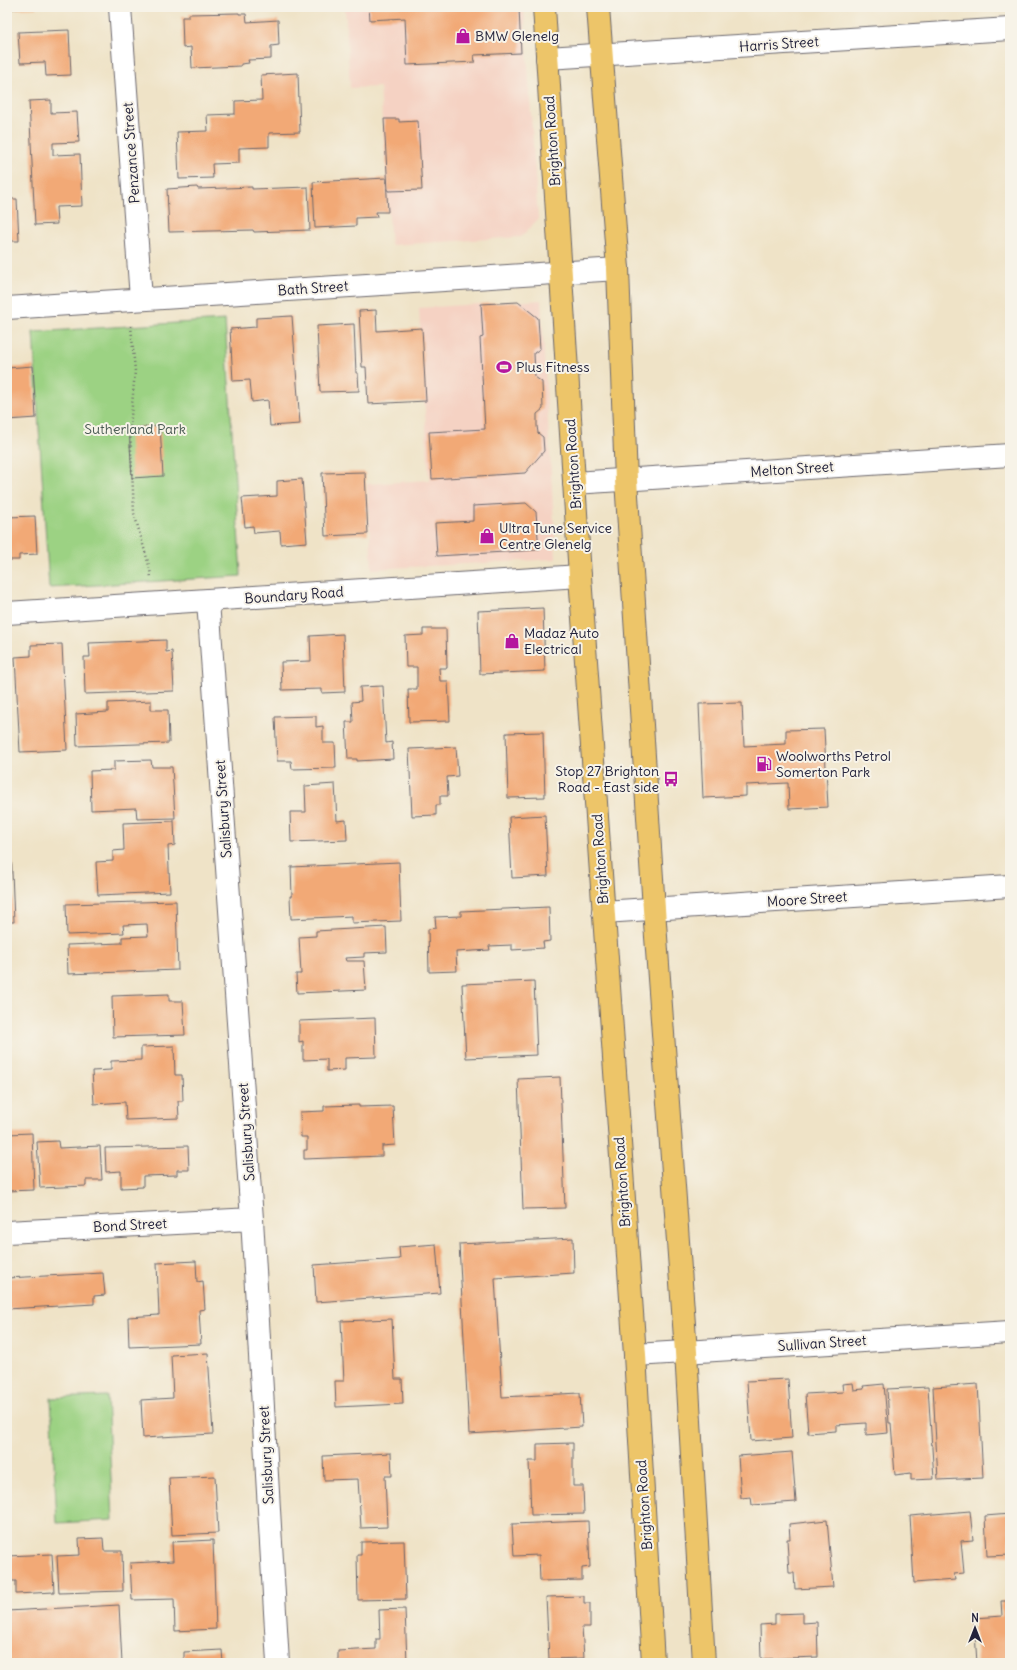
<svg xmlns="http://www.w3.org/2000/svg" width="1017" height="1670" font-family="Delius,sans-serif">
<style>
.built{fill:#f5d2c3}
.green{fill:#9cd283;stroke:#5f7a5f}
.building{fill:#f2a976}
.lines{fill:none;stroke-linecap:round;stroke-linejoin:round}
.minor-casing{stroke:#6a666c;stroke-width:24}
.major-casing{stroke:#6a666c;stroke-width:24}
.path{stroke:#6a666c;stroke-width:2.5;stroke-dasharray:1 3;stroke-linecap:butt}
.minor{stroke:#fff;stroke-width:22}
.major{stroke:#edc569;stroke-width:22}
.labels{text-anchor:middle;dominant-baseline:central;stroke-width:4;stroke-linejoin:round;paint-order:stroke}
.poi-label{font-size:14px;fill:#22223b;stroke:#f7f3e8;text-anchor:start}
.street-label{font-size:14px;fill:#22223b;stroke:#f7f3e8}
.park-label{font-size:14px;fill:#475751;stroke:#f7f3e8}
</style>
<rect width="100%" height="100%" fill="#f7f3e8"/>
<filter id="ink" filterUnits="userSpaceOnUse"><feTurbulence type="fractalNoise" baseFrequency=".025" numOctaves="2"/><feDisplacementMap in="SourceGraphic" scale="8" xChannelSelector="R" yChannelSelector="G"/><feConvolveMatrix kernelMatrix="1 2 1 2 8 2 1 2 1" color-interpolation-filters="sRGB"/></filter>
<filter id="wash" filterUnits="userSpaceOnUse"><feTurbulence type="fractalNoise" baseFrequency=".012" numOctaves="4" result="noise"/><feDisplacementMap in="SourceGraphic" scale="16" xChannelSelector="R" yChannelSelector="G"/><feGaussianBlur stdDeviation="0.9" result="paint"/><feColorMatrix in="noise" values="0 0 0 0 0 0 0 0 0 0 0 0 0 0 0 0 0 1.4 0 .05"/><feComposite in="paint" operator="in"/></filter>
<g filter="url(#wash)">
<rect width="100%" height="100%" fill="#efe3c7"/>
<path class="built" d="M345,7H524L538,219L521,237L391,245L380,87L350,88Z
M541,300L556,559L372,569L367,484L429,480L419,308Z"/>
<path class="green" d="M225,320L241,576L49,588L33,332Z
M107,1396L113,1520L57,1523L51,1398Z"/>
<g id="blocks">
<path class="building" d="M7,7H36V8L7,9Z
M369,7H519L521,53L474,55L475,62L407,65L405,18L370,20Z
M239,13V14H246L247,22L278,20L279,45L271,46V59L248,60L249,63L241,64V66L192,68L191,47L183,48L182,17H189V14Z
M69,30L71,75L46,76L45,62L20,63L18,32Z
M298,73L300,132L269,133V147L239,148V163L212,164L213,178L179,179L177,132L208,131L207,115L235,114V101L262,100L261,75Z
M51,100V113L77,112L79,142L53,143V155L80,154L82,206L56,207L57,224L35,225L29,101Z
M384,119H399V122L418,121L422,190L388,191Z
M386,178L388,212H376L377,217L356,218V226L315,228L313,182Z
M197,187L198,189L252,187V189L308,187L310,230L254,232L253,230L169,232L167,189Z
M7,199H17L19,241H7Z
M518,302L538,318L540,349L534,353L535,377L542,382L543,409L537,414V426L538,433L543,437L544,451L525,473L432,479L429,432L485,429L480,338L483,337L481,304Z
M376,310L377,331L422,328L426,401L368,404L366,367H362L359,311Z
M292,316L300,424L270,426L268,400L252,402L250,380L233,381L230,329L256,327V318Z
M354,324L356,373H358L359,391L320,392L317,326Z
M33,366L36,418L7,420V368Z
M160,426L163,476L132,478L129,428Z
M365,472L368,534L325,536L322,473Z
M302,479L307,542L281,544L280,531L254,533L253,526L245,527L242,498L277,496V481Z
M526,503L536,512L539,550L437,556L435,523L473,521V506Z
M35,516L37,554L19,555V560H7V517Z
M543,608L545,671L480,674L478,611Z
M423,629H446L447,668H439L440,681H448L450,721L409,722L408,689H417V667H406L405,636L423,635Z
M343,634L345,692L322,693V689L282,690L281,662L311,661L310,636Z
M166,640V652L172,651L174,691L85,694L84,657H90L89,643Z
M62,644L67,750L20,752L15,657L31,656V645Z
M383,686L386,743L392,742L393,759L357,761V759H348L346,722H353L352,702L361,701L360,687Z
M151,701V710H168L169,743L77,746L76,714L108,712V703Z
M742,703L744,746L786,744V730L824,729L828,807L789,809L788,783L746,785V796L703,798L699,704Z
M316,716V727L323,726V743H335L336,768L292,769L291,761H277L275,717Z
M543,732L545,797L508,798L506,733Z
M456,747L458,776L447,777L448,796H440V805H436V815L412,816L409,749Z
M151,760L152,767H172L175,818L137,819L136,808L91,810L90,771L114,770V761Z
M335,784L337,821L346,820L347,840L291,842L290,812H306L305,786Z
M545,815L548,876L512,878L509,817Z
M174,821L175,845L168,846L170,892L98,895L96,862L113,861V851L124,850L123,823Z
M7,846H11L14,922H7Z
M399,862L401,921L352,923V916L291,919L290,896H292L291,867Z
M176,901L178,970L68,974L67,945L122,943V937L148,936L147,924L123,925L124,933L67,935L66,904Z
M549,907L550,941L543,942L544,948L512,950V945L489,946L490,950L456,952L457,971L429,972L428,929L436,928L435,917L461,916V911Z
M386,927L387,952L364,953V957L345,958L346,961H364L366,990L297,993L296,974H301L299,937L316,936V931Z
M534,981L537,1055L466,1058L462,984Z
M169,994V1001H183L185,1035L113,1037L112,996Z
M375,1018L376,1057L345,1058V1070L327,1071V1059L303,1060V1041L299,1042V1021Z
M174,1046L175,1075H182L183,1101H178L179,1118L126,1120L125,1102L94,1104L92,1071L111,1070V1061L141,1060V1047Z
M560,1077L565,1208L523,1209L518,1079Z
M359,1105V1107L393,1106L395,1145L382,1146V1156L304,1159V1150H307V1137H301L300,1112L324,1111V1106Z
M32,1133L34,1190L7,1191V1134Z
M58,1141L59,1148L100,1146L102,1180H86V1186L40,1188L37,1142Z
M188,1146L189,1170H177V1175L143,1176V1187L121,1188V1171L106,1172L105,1148Z
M573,1238L574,1273L495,1278L502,1397L580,1393L582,1427L469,1434L459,1244Z
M436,1244L440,1293L316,1302L314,1265L400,1259L399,1247Z
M196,1261L197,1282L203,1281L205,1309L199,1310L201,1344L129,1347L128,1317L159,1315L157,1263Z
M103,1273L105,1295L94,1296V1304L7,1309V1278Z
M392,1319L395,1379H402L403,1404L336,1407L335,1381H344L341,1321Z
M208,1353L213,1434L143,1438L141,1400L173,1398L171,1355Z
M788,1379L792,1438L751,1441L747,1381Z
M853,1383L854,1390L864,1389L863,1386L884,1384L888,1433L866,1435V1423L836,1425V1431L808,1433L805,1394L843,1392L842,1384Z
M978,1384L983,1478L938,1480L933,1387Z
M928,1387L934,1479L911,1480V1473L895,1475L891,1423H889L887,1389Z
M573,1443V1486H583L584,1514L531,1515L529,1461H537V1444Z
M792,1452L796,1502L752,1505L751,1497L741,1498L738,1456Z
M391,1453L392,1476H385L387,1527L361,1528L358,1479L324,1480L323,1456Z
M215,1476L218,1533L172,1535L169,1478Z
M970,1511L973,1540L961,1541L964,1573L954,1574L955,1580L914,1583L910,1516Z
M1010,1514V1555L987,1556L985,1516Z
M827,1520L833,1587L795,1589L794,1573H789L787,1539H790L789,1524Z
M588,1521L590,1567L582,1568V1580L540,1581L539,1555L514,1556L512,1524Z
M103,1538L104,1551H122L123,1591L59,1593L57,1556L80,1555L79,1539Z
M213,1540L216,1629L175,1631L174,1599L132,1600L130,1563L173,1561L172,1542Z
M404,1541L406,1599L358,1600L357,1555H361V1542Z
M52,1554L54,1592L16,1594V1581H7V1556Z
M584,1596V1603H590V1627H582L584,1658L549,1659L546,1597Z
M1001,1601H1010V1660L977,1663L974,1618L1002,1616Z
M119,1605L122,1663H7V1611Z
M405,1609L407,1663H338V1651L376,1649V1639H380L379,1610Z
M803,1613V1623L817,1622L818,1657L761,1659L760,1625L775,1624V1614Z
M222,1650L223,1663H184V1652Z"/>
</g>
</g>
<g filter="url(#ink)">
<use href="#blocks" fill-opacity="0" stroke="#6a666c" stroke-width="1"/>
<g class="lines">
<g class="minor-casing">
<path id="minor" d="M120,7L141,299
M547,58L1010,29
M7,308L618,269
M574,483L1010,455
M208,601L252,1219L278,1663
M7,613L580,576
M603,912L1010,886
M7,1232L252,1219
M635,1355L1010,1332"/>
</g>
<g class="major-casing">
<path id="major" d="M544,7L580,576L635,1355L653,1663
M598,7L618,269L626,480L654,909L686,1352L704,1663"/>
</g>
<path class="path" d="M131,326L135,371L130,428L134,513L150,569L151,578"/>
<use href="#minor" class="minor"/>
<use href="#major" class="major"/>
</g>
</g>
<defs>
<g id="shop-bare" transform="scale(1.2)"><path d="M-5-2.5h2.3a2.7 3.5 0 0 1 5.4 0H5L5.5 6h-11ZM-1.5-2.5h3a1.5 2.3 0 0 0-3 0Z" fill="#b5179e" stroke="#f7f3e8" stroke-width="2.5" paint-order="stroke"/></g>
<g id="stadium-bare" transform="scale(1.2)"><path d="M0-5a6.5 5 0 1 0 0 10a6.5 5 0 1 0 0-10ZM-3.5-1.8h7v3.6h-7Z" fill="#b5179e" stroke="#f7f3e8" stroke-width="2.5" paint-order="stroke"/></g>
<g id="fuel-bare" transform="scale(1.2)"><path d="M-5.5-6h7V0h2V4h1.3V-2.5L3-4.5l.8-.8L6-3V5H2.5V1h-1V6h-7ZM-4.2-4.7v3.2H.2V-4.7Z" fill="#b5179e" stroke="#f7f3e8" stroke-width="2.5" paint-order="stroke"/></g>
<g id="bus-bare" transform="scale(1.2)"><path d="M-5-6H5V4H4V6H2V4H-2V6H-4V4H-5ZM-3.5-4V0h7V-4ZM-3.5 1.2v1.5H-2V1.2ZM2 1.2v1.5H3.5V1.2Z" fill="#b5179e" stroke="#f7f3e8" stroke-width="2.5" paint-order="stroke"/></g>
</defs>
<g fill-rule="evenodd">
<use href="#shop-bare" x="463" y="36"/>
<use href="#stadium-bare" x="504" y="367"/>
<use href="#shop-bare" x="487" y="536"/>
<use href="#shop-bare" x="512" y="641"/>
<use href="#fuel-bare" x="764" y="764"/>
<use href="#bus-bare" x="671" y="779"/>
</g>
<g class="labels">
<g class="poi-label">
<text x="475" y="36">BMW Glenelg</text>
<text x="516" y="367">Plus Fitness</text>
<text x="499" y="528">Ultra Tune Service<tspan x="499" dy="16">Centre Glenelg</tspan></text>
<text x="524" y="633">Madaz Auto<tspan x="524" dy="16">Electrical</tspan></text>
<text x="776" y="756">Woolworths Petrol<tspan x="776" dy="16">Somerton Park</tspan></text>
<text x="659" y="771" text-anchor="end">Stop 27 Brighton<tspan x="659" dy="16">Road - East side</tspan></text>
</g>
<g class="street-label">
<text transform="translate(779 44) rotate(-4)">Harris Street</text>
<text transform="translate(552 141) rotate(-94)">Brighton Road</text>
<text transform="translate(131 153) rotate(-94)">Penzance Street</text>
<text transform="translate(313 288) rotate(-4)">Bath Street</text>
<text transform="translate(573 464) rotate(-94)">Brighton Road</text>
<text transform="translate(792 469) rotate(-4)">Melton Street</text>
<text transform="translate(294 595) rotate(-4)">Boundary Road</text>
<text transform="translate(223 809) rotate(-94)">Salisbury Street</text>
<text transform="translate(600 859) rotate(-94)">Brighton Road</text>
<text transform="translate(807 899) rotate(-4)">Moore Street</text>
<text transform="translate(246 1132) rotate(-94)">Salisbury Street</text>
<text transform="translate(622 1182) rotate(-94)">Brighton Road</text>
<text transform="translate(130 1225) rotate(-3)">Bond Street</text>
<text transform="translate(822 1343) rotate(-4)">Sullivan Street</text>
<text transform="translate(266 1455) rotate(-93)">Salisbury Street</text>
<text transform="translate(644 1505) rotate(-94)">Brighton Road</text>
</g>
<g class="park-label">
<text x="135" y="429">Sutherland Park</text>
</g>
</g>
<rect width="1017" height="1670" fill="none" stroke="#f7f3e8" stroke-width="24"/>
<g transform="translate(975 1628)" stroke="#f7f3e8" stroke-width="3" paint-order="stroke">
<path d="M0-3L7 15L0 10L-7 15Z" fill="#22223b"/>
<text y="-6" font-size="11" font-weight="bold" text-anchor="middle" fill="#22223b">N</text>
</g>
</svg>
